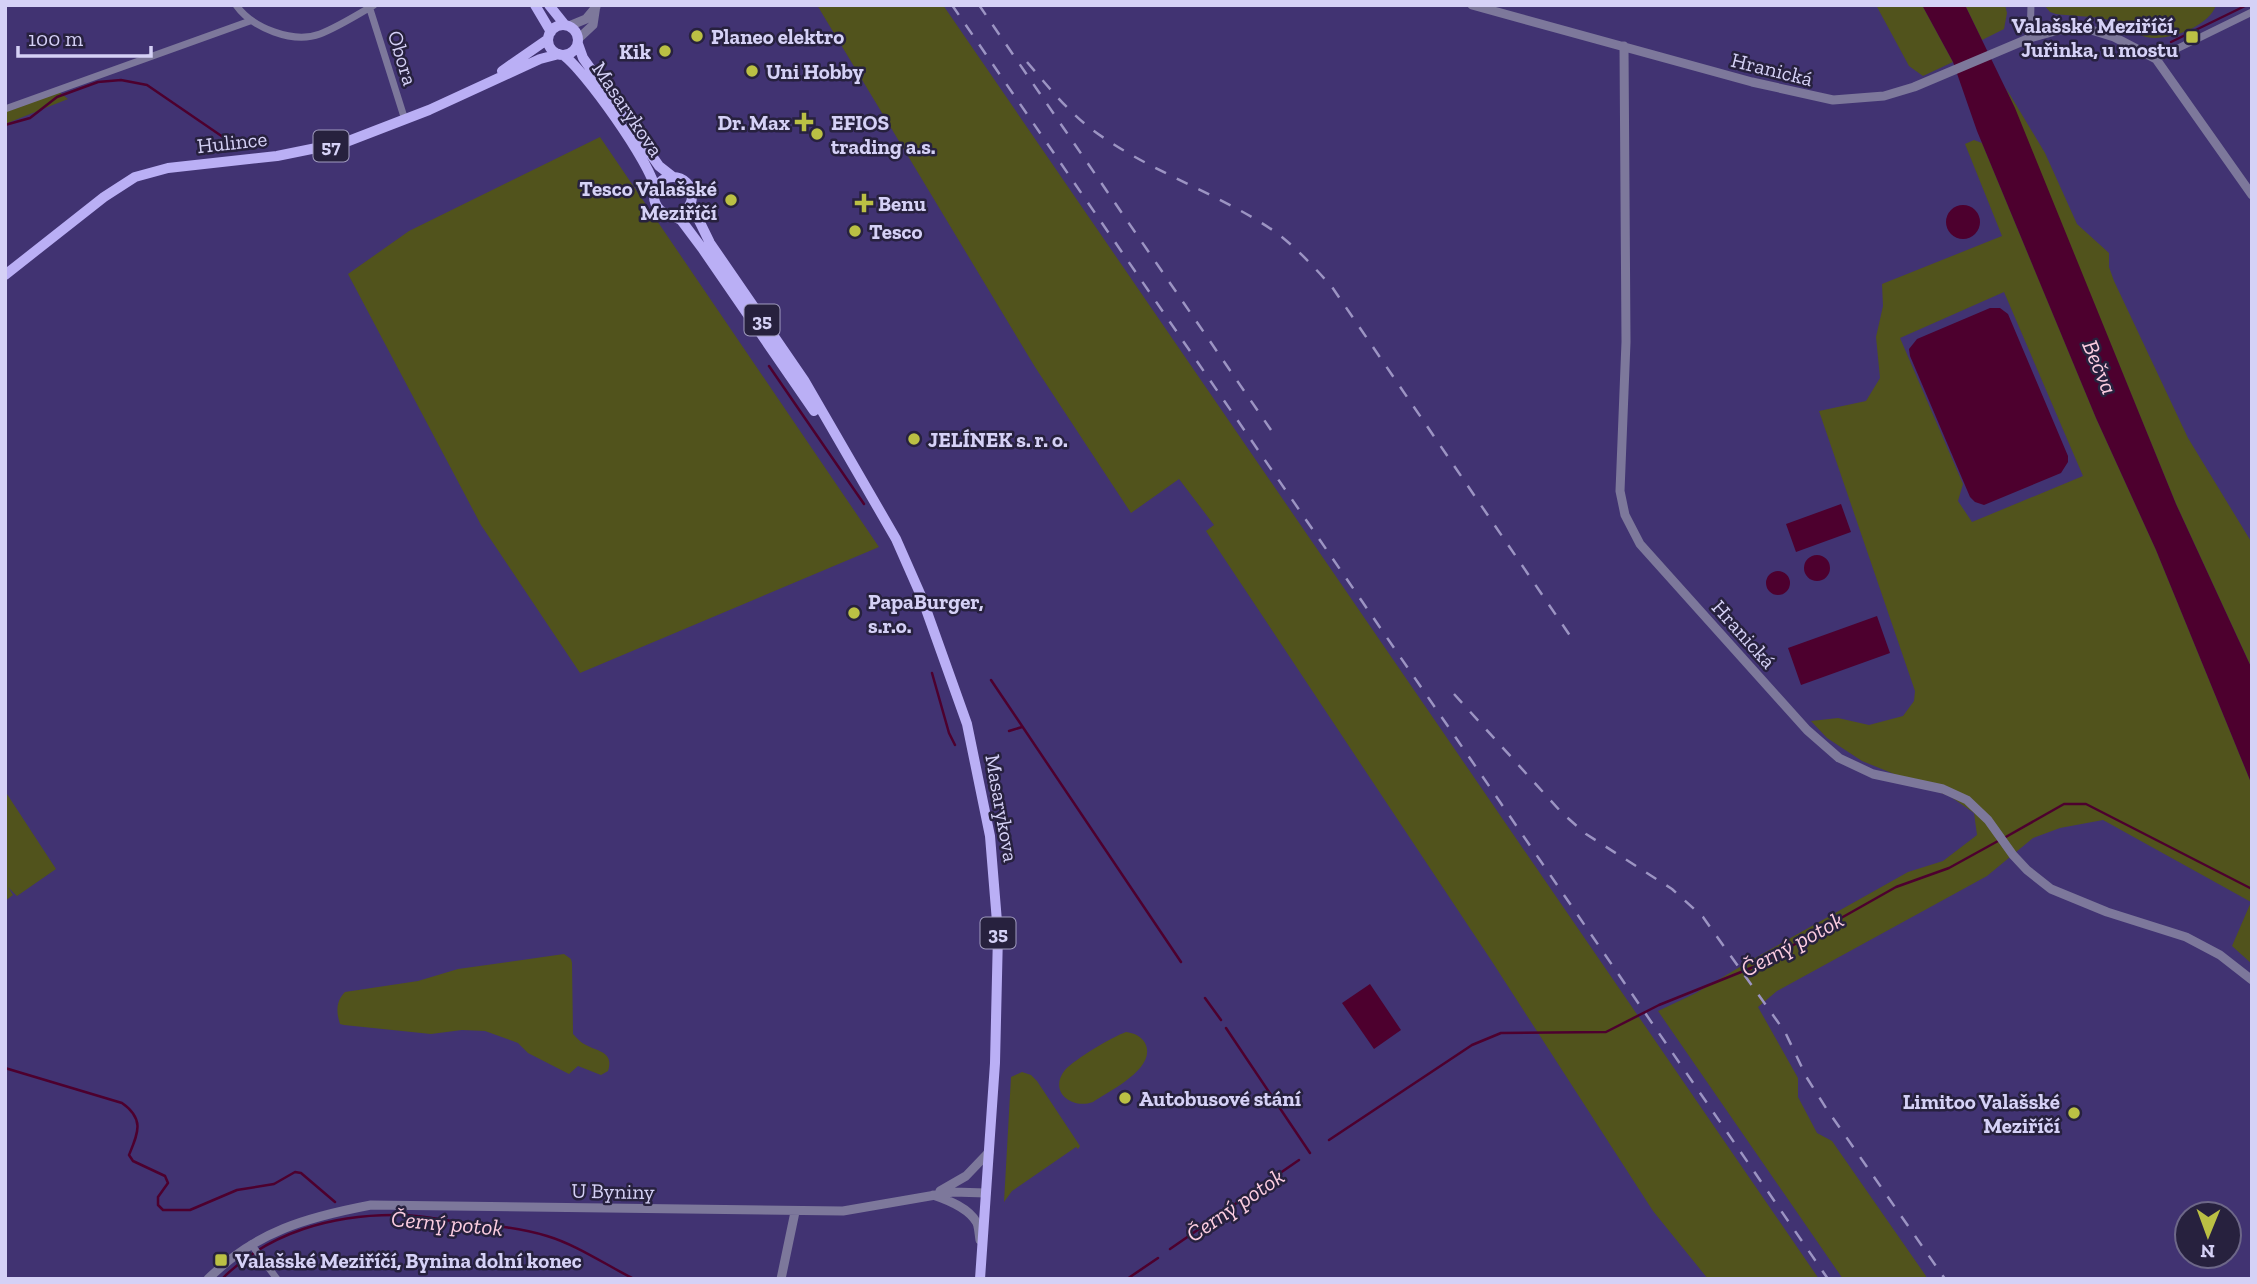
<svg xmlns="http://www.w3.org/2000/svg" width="2257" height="1284" font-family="'Zilla Slab',serif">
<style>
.green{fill:#51531c;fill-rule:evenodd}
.water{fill:#4d002e}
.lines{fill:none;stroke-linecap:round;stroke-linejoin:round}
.stream{stroke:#4d002e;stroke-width:2.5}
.minor{stroke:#7d789b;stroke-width:7}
.tertiary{stroke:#7d789b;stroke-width:9}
.primary{stroke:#baaff5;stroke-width:10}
.rail{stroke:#9c94c3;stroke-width:2.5;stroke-dasharray:12 12;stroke-linecap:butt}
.poi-dot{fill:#bbc044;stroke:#27213e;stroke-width:2.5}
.labels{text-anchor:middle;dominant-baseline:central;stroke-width:5;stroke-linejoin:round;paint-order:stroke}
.shield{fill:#27213e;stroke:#a19cbf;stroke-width:2}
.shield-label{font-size:19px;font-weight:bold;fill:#d5d1f6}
.poi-label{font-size:21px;font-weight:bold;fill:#d5d1f6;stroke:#27213e;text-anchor:start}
.street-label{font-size:21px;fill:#d5d1f6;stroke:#27213e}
.water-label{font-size:23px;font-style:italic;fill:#fccde1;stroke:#27213e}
</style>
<rect width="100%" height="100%" fill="#413372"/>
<path class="green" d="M817,5H943L1819,1279H1708L1653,1211L1491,960L1206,531L1214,525L1179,479L1131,513L1035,367Z
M1876,5H1922L1953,62L1923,76L1909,66Z
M1965,5H2005L2007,13L2004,29L1982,40Z
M2044,5H2216C2209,27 2167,42 2146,37C2131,33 2120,23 2105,19C2090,16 2073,16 2056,14L2050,12Z
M2006,88L2045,153L2077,224L2109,253V267L2114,281L2188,438L2252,543V669L2176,504Z
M57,90L68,99L5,124V110Z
M600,137L879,547L580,673L481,525L348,274L409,231Z
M1974,140L1982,143L2096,418L2156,550L2252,785V964L2232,946L2251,902L2103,820L2060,828L2033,838L1987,876L1777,991L1758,1007L1798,1078V1097L1817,1133L1832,1141L1926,1276V1279H1843L1658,1011L1696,993L1755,958L1908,872L1943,861L1977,835L1974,813L1951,797L1862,761L1827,738L1811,721L1838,718L1869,725L1903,716L1914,701L1915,691L1819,411L1866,401L1880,378L1876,337L1883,306L1882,284L2002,236L1965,144ZM2004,292L2083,476L1972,522L1958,501L1963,484L1900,338Z
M5,791L56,869L17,896L8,887L13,895L5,901Z
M564,954L571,959L572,963L573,1034C577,1038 581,1043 586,1045C599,1052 614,1052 608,1071L601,1075L578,1066L569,1074L528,1053L518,1043L485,1031L462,1030L431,1034L344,1025L340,1024C336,1012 336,1001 345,992L418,981L458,969Z
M1126,1032C1134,1033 1141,1036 1145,1043C1158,1068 1109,1091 1093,1102C1071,1110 1048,1091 1065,1070C1075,1059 1112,1037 1126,1032Z
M1022,1072L1031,1075L1037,1081L1080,1146L1078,1149L1076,1147L1012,1191L1004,1202L1011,1077Z"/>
<path class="water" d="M1922,5H1965L2015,108L2176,504L2252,669V785L2156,550L2096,418L1977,131L1953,62Z
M1946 222a17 17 0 1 1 34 0a17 17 0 1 1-34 0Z
M1990,308H2000L2008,314L2068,456V462L2061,473L1984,505L1975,502L1970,497L1910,356L1909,349L1917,339Z
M1841,504L1851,532L1796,552L1786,524Z
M1804 568a13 13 0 1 1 26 0a13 13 0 1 1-26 0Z
M1766 583a12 12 0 1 1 24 0a12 12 0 1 1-24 0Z
M1877,616L1890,653L1801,685L1788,648Z
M1370,984L1401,1030L1374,1049L1342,1003Z"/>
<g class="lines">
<path class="stream" d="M2171,42L2247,5
M5,125L30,118L57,97L98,82L121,80L147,85L239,148
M769,366L864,504
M932,673L949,733L955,745
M991,680L1181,962
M1009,731L1022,727
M2004,838L2064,804H2086L2252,889
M1205,998L1221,1020
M1226,1028L1310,1153
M5,1068L122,1103C145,1119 138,1133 129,1155L133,1161L165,1176L168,1183L158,1197V1205L163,1210H190L237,1190L274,1184L295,1172L301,1173L335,1202
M1329,1140L1472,1045L1501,1033L1606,1032L1659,1005L1756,966L1896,887L1949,868L1998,841
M1170,1249L1299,1160
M222,1279C268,1232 334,1214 399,1215C418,1215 438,1219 457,1222C488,1225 518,1227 547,1236C577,1245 606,1265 634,1279
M1127,1279L1158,1258"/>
<path class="minor" d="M236,5C252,28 293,44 320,34C338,27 357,15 374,5
M369,6L405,120
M2030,38L2031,5
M2156,59L2252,12
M5,109L250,21
M251,1244L277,1279"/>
<path class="tertiary" d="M1472,5L1752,82L1833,100L1884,96L1914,87L2030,38L2059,30L2088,29L2114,37L2156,59L2252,195
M569,26L586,19L596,7
M578,39L593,25L596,5
M1624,46L1626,342L1620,491L1625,515L1640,544L1807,730L1839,758L1873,774L1943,789L1967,800L1988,820L2013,855L2027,870L2051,889L2107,912L2186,937L2220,955L2252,980
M940,1191L966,1176L989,1152
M933,1195C948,1200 969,1208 977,1223C979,1228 979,1235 980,1240
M208,1279C256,1231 308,1217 371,1205L843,1211L953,1192L986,1193
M781,1279L795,1212"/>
<path class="primary" d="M535,5L551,32
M549,5L565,25
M548 40a15 15 0 1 1 30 0a15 15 0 1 1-30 0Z
M578,44L583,58L659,166L673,177
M563,55C583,68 652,165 655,189
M502,71L548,39
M654 196a19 19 0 1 1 38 0a19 19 0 1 1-38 0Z
M691,204L710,243L804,380L896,539L922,598L967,724L990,836L998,934L995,1063L980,1279
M673,216L681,220L702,248L814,411
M5,275L104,197L135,177L168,168L277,156L346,142L429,110L540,59L559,54"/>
<path class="rail" d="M952,5L1828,1279
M979,5L1271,430
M1027,62C1051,90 1073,118 1104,138C1157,174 1221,195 1274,231C1296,247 1314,267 1332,287L1573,640
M1454,694L1562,813L1586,834L1672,889L1703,917L1785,1032L1807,1078L1826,1108L1945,1279"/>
</g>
<g class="poi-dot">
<circle cx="697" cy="36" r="7"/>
<rect x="2185" y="30" width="14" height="14" rx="3.5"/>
<circle cx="665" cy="51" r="7"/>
<circle cx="752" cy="71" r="7"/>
<path d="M800.5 111.5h7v7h7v7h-7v7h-7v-7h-7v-7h7z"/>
<circle cx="817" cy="134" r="7"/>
<circle cx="731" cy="200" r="7"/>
<path d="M860.5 192.5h7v7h7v7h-7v7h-7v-7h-7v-7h7z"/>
<circle cx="855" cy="231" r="7"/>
<circle cx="914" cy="439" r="7"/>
<circle cx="854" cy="613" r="7"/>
<circle cx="1125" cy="1098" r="7"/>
<circle cx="2074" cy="1113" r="7"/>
<rect x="214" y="1253" width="14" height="14" rx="3.5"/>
</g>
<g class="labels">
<g class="shield">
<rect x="313.5" y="130.5" width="35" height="31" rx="5"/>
<rect x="744.5" y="304.5" width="35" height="31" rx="5"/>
<rect x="980.5" y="917.5" width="35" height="31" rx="5"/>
</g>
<g class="shield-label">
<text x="331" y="146">57</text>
<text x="762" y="320">35</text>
<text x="998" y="933">35</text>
</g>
<g class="poi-label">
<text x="2178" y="25" text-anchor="end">Valašské Meziříčí,<tspan x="2178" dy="24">Juřinka, u mostu</tspan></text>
<text x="711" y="36">Planeo elektro</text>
<text x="651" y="51" text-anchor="end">Kik</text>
<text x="766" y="71">Uni Hobby</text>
<text x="790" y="122" text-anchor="end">Dr. Max</text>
<text x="831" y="122">EFIOS<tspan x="831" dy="24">trading a.s.</tspan></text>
<text x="717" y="188" text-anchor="end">Tesco Valašské<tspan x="717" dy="24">Meziříčí</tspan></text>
<text x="878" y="203">Benu</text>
<text x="869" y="231">Tesco</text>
<text x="928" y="439">JELÍNEK s. r. o.</text>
<text x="868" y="601">PapaBurger,<tspan x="868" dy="24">s.r.o.</tspan></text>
<text x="1139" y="1098">Autobusové stání</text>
<text x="2060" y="1101" text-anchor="end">Limitoo Valašské<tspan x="2060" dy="24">Meziříčí</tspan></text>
<text x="235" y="1260">Valašské Meziříčí, Bynina dolní konec</text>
</g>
<g class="street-label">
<text transform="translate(403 58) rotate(73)">Obora</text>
<text transform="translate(1772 69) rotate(14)">Hranická</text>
<text transform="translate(628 109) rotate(56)">Masarykova</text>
<text transform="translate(232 142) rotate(-6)">Hulince</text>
<text transform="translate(1744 634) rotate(48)">Hranická</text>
<text transform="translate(1002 808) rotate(80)">Masarykova</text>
<text transform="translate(613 1191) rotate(1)">U Byniny</text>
</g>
<g class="water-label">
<text transform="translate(2100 367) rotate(67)">Bečva</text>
<text transform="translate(1792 944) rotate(-28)">Černý potok</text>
<text transform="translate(1235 1205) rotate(-34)">Černý potok</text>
<text transform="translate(447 1223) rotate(5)">Černý potok</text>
</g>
</g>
<rect width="2257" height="1284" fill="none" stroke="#d5d1f6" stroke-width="14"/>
<g transform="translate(2208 1235) rotate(181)"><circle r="33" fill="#27213e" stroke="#6d6788" stroke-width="2"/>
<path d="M0-5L12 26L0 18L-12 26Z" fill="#bbc044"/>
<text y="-10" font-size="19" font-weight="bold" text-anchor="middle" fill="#d5d1f6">N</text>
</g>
<path d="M18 46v10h133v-10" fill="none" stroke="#d5d1f6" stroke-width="3.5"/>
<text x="28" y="46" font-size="21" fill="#d5d1f6" stroke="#27213e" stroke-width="5" paint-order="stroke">100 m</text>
</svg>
